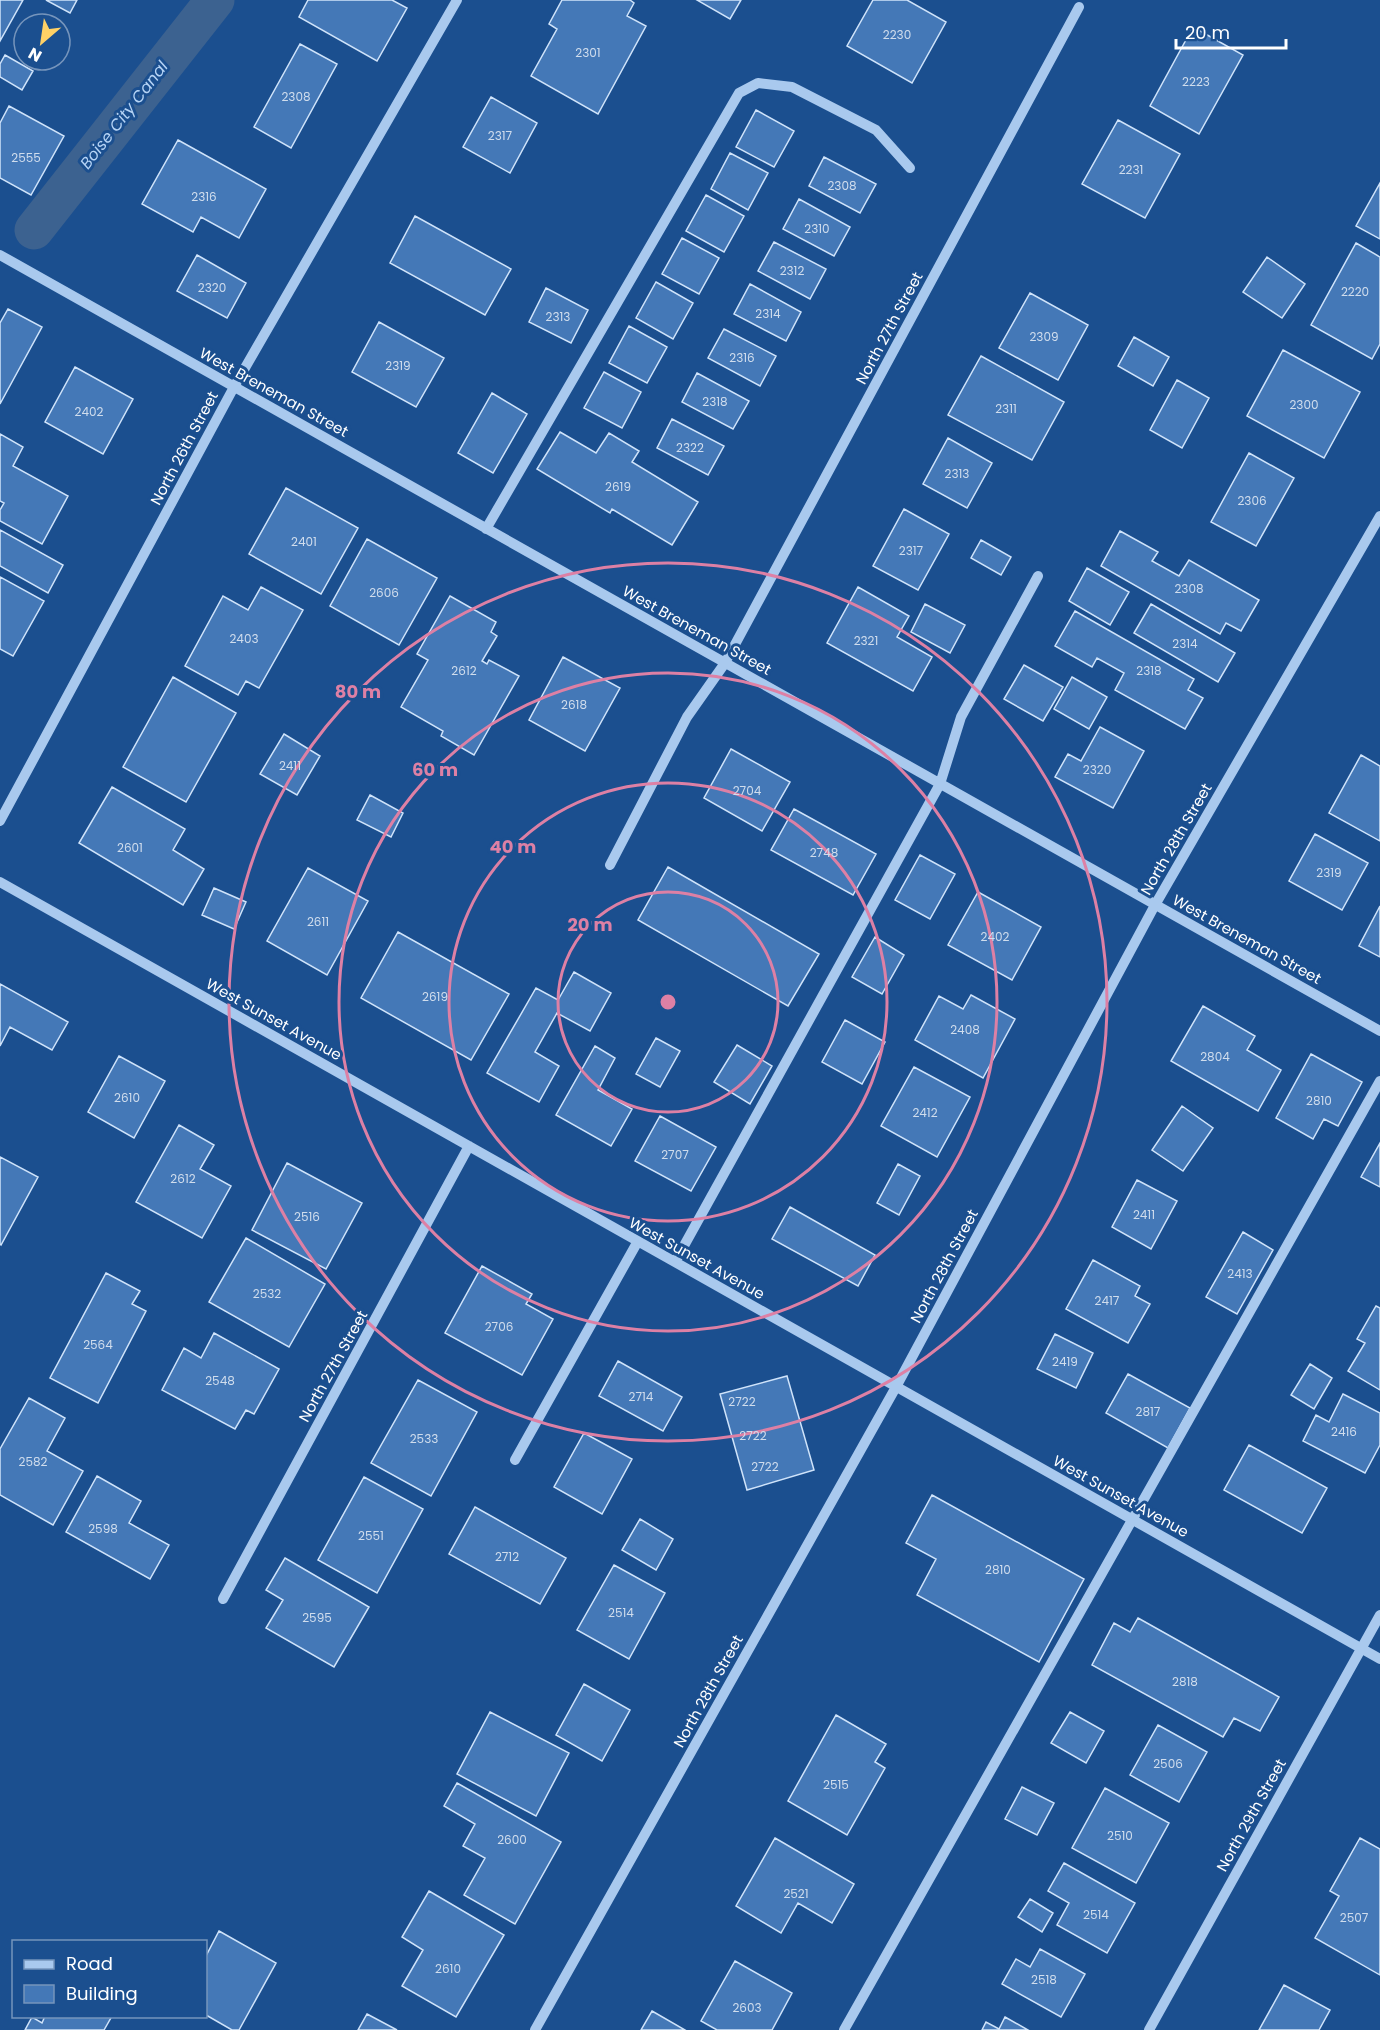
<svg xmlns="http://www.w3.org/2000/svg" width="1380" height="2030" font-family="Poppins,sans-serif">
<style>
.lines{fill:none;stroke-linecap:round;stroke-linejoin:round}
.canal{stroke:#3c6290;stroke-width:39}
.building{fill:#4478b7;stroke:#cfe3fa;stroke-width:1.5}
.minor{stroke:#a9c9ee;stroke-width:10}
.ring{fill:none;stroke:#dd80a5;stroke-width:3}
.labels{text-anchor:middle;dominant-baseline:central;stroke-width:6;stroke-linejoin:round;paint-order:stroke}
.number-label{font-size:12px;fill:#d0dded}
.street-label{font-size:15px;fill:#fff;stroke:#1b4f8f}
.water-label{font-size:16px;font-style:italic;fill:#b5d3f5;stroke:#1b4f8f}
.centre{fill:#dd80a5;stroke:#1b4f8f;stroke-width:3}
.ring-label{font-size:18px;text-anchor:middle;font-weight:bold;fill:#dd80a5;stroke:#1b4f8f;stroke-width:6;stroke-linejoin:round;paint-order:stroke}
</style>
<rect width="100%" height="100%" fill="#1b4f8f"/>
<g class="lines">
<path class="canal" d="M34,230L215,0"/>
</g>
<path class="building" d="M0,0H23L0,41Z
M46,0H77L70,13Z
M308,0H392L407,8L377,61L299,17Z
M562,0H630L634,3L627,16L646,26L598,114L531,76L557,29L549,24Z
M697,0H741L730,19Z
M873,0H907L946,22L912,83L847,46Z
M1193,27L1243,55L1199,134L1150,106Z
M300,44L337,64L291,148L254,127Z
M5,55L33,71L22,90L0,77V64Z
M491,97L537,123L510,173L463,147Z
M9,106L64,136L31,195L0,178V123Z
M756,110L794,131L774,167L736,147Z
M1118,120L1180,154L1145,218L1082,184Z
M178,140L266,189L239,238L201,217L193,232L142,204Z
M730,153L768,173L748,210L711,189Z
M824,157L876,184L860,213L809,186Z
M1380,183V239L1356,226Z
M706,195L744,216L724,252L686,231Z
M799,199L850,227L834,256L783,229Z
M415,216L511,269L485,315L390,263Z
M682,238L719,258L699,294L662,274Z
M774,242L826,269L810,299L758,271Z
M1356,243L1380,257V344L1372,359L1311,325Z
M197,255L246,283L227,318L177,291Z
M1267,257L1305,284L1282,318L1243,292Z
M656,282L693,303L673,339L636,318Z
M750,284L801,312L786,341L734,314Z
M546,288L588,310L571,343L529,322Z
M1030,293L1088,325L1058,380L999,348Z
M8,309L42,327L0,404V323Z
M379,322L444,358L416,407L352,372Z
M629,326L667,347L647,383L609,363Z
M724,329L776,356L760,386L708,358Z
M1134,337L1169,357L1153,386L1118,366Z
M1283,350L1360,392L1324,458L1247,416Z
M981,356L1064,402L1032,460L948,415Z
M75,367L133,399L103,454L45,422Z
M604,372L641,392L622,428L584,408Z
M697,373L749,401L733,429L682,402Z
M1177,380L1209,398L1182,448L1150,430Z
M492,393L527,414L493,473L458,453Z
M672,419L724,446L708,475L657,448Z
M560,432L596,453L609,433L639,451L632,462L698,502L672,545L612,509L610,513L537,469Z
M0,434L23,447L13,466L68,496L42,544L0,521V510L4,503L0,501Z
M948,438L992,463L967,508L923,484Z
M1249,453L1294,478L1256,546L1211,522Z
M286,488L358,528L321,594L249,554Z
M904,509L949,534L918,590L873,566Z
M0,530L63,565L48,593L0,566Z
M1120,531L1158,552L1152,561L1179,576L1189,560L1259,600L1241,631L1226,623L1220,634L1101,566Z
M367,539L437,578L399,645L330,606Z
M981,540L1011,557L1001,575L971,558Z
M1087,568L1129,592L1110,625L1069,601Z
M0,577L44,601L13,656L0,649Z
M261,587L303,610L259,688L246,681L238,695L185,666L223,596L248,610Z
M858,587L909,616L897,637L932,657L913,691L827,643Z
M450,596L496,622L491,632L497,636L482,661L487,664L489,660L519,676L474,755L441,736L443,731L401,707L428,660L417,654Z
M925,604L965,625L950,653L911,632Z
M1151,604L1235,653L1218,682L1134,633Z
M1075,611L1194,679L1188,690L1203,698L1185,729L1115,690L1124,673L1097,658L1092,667L1055,646Z
M563,657L620,688L585,751L529,720Z
M1024,665L1063,687L1043,721L1004,699Z
M173,677L236,713L186,802L123,767Z
M1072,677L1107,697L1089,729L1054,709Z
M1100,727L1144,751L1113,808L1055,777L1068,754L1081,761Z
M284,734L320,756L297,795L260,774Z
M731,749L790,782L762,831L704,798Z
M1361,755L1380,766V841L1329,813Z
M112,787L185,829L173,850L204,869L183,905L79,843Z
M370,795L403,813L391,837L357,820Z
M794,809L876,854L853,895L771,850Z
M1315,834L1368,863L1342,910L1289,881Z
M920,855L955,874L930,919L895,900Z
M668,867L819,954L788,1006L638,920Z
M308,868L368,901L327,975L267,941Z
M214,888L246,902L234,929L202,915Z
M978,892L1041,927L1012,980L948,945Z
M1380,906V957L1359,946Z
M398,932L509,994L471,1060L361,998Z
M875,937L904,955L882,994L852,977Z
M574,972L611,993L590,1031L557,1013L535,1052L559,1066L539,1102L487,1073L536,988L558,1000Z
M0,984L68,1022L52,1050L10,1027L0,1046Z
M971,995L1015,1019L983,1078L915,1040L939,996L963,1009Z
M1203,1006L1255,1036L1247,1050L1281,1070L1258,1111L1171,1061Z
M845,1020L885,1042L862,1084L822,1062Z
M656,1038L680,1051L660,1087L636,1074Z
M737,1045L772,1066L750,1104L714,1082Z
M595,1046L615,1058L598,1090L632,1109L611,1146L556,1115Z
M1311,1054L1362,1082L1338,1126L1324,1119L1313,1139L1276,1118Z
M119,1056L165,1081L134,1138L88,1112Z
M914,1067L970,1097L937,1157L881,1126Z
M1182,1106L1213,1128L1183,1171L1152,1150Z
M660,1116L716,1147L691,1191L635,1161Z
M179,1125L214,1145L200,1169L231,1186L202,1238L136,1202Z
M1380,1143V1187L1361,1177Z
M0,1157L38,1177L1,1245L0,1244Z
M287,1163L362,1203L326,1269L252,1230Z
M898,1164L920,1176L899,1215L877,1203Z
M1137,1180L1177,1201L1151,1249L1112,1227Z
M790,1207L875,1255L858,1286L772,1239Z
M1243,1232L1273,1250L1237,1314L1206,1297Z
M246,1238L325,1284L289,1347L209,1302Z
M1093,1260L1140,1286L1135,1296L1150,1304L1128,1343L1066,1309Z
M482,1266L532,1294L526,1304L553,1319L522,1375L445,1333Z
M106,1273L140,1291L132,1304L146,1311L98,1403L50,1378Z
M1376,1306L1380,1308V1390L1348,1371L1365,1343L1357,1339Z
M214,1333L279,1369L254,1414L246,1410L235,1429L162,1390L184,1348L201,1358Z
M1055,1334L1093,1353L1076,1388L1037,1369Z
M618,1361L682,1397L663,1431L599,1396Z
M1310,1364L1332,1378L1314,1409L1291,1395Z
M1128,1374L1190,1408L1168,1448L1106,1413Z
M787,1376L814,1470L747,1490L720,1394Z
M418,1380L477,1412L431,1496L371,1463Z
M1343,1394L1380,1413V1445L1365,1473L1303,1441L1316,1415L1329,1422Z
M29,1398L65,1418L47,1451L83,1471L53,1525L0,1495V1449Z
M584,1433L632,1459L602,1514L554,1487Z
M1249,1445L1327,1488L1302,1533L1224,1490Z
M97,1476L141,1501L129,1523L169,1545L150,1579L66,1532Z
M364,1477L423,1509L377,1593L318,1560Z
M932,1495L1084,1579L1039,1662L917,1595L936,1559L906,1543Z
M475,1507L566,1558L540,1604L449,1554Z
M640,1519L673,1539L656,1570L622,1550Z
M285,1558L369,1607L334,1667L266,1628L283,1600L266,1590Z
M614,1565L665,1593L629,1659L577,1630Z
M1138,1618L1279,1697L1260,1731L1234,1718L1223,1737L1092,1665L1114,1623L1130,1632Z
M584,1684L630,1710L602,1761L556,1735Z
M490,1712L569,1753L536,1816L457,1774Z
M1070,1712L1104,1731L1086,1763L1051,1743Z
M836,1715L886,1744L875,1762L885,1768L847,1835L788,1801Z
M1158,1725L1207,1752L1179,1802L1130,1775Z
M457,1783L561,1842L515,1924L464,1895L485,1858L463,1846L475,1824L444,1806Z
M1022,1787L1054,1803L1037,1835L1005,1819Z
M1105,1788L1169,1823L1136,1883L1072,1848Z
M775,1838L854,1884L832,1923L798,1903L781,1933L736,1906Z
M1360,1838L1380,1849V1975L1315,1938L1339,1896L1330,1891Z
M1064,1863L1135,1903L1107,1953L1057,1925L1069,1903L1048,1891Z
M429,1891L504,1935L456,2017L402,1986L423,1950L402,1937Z
M1030,1899L1053,1913L1042,1932L1018,1917Z
M219,1931L276,1963L239,2030H232L206,2015V1956Z
M1040,1949L1085,1974L1061,2017L1002,1984L1016,1959L1030,1967Z
M735,1961L792,1993L772,2030H717L701,2021Z
M1284,1985L1330,2010L1319,2030H1259Z
M652,2011L685,2030H641Z
M367,2014L397,2030H358Z
M45,2016H112L104,2030H25L32,2017L42,2023Z
M1005,2017L1028,2030H982L986,2022L999,2029Z"/>
<g class="lines">
<path class="minor" d="M0,255L1380,1031
M486,529L739,93L758,83L792,87L876,130L910,168
M0,821L234,387L457,0
M610,865L687,717L725,663L1079,7
M0,882L1380,1659
M675,1262L940,784L961,717L1038,576
M515,1460L638,1241
M223,1599L469,1146
M535,2030L896,1387L1155,905L1380,516
M844,2030L1380,1081
M1149,2030L1380,1615"/>
</g>
<g class="ring">
<circle cx="668" cy="1002" r="110"/>
<circle cx="668" cy="1002" r="219"/>
<circle cx="668" cy="1002" r="329"/>
<circle cx="668" cy="1002" r="439"/>
</g>
<g class="labels">
<g class="number-label">
<text x="897" y="34">2230</text>
<text x="588" y="52">2301</text>
<text x="1196" y="81">2223</text>
<text x="296" y="96">2308</text>
<text x="500" y="135">2317</text>
<text x="26" y="157">2555</text>
<text x="1131" y="169">2231</text>
<text x="842" y="185">2308</text>
<text x="204" y="196">2316</text>
<text x="817" y="228">2310</text>
<text x="792" y="270">2312</text>
<text x="212" y="287">2320</text>
<text x="1355" y="291">2220</text>
<text x="768" y="313">2314</text>
<text x="558" y="316">2313</text>
<text x="1044" y="336">2309</text>
<text x="742" y="357">2316</text>
<text x="398" y="365">2319</text>
<text x="715" y="401">2318</text>
<text x="1304" y="404">2300</text>
<text x="1006" y="408">2311</text>
<text x="89" y="411">2402</text>
<text x="690" y="447">2322</text>
<text x="957" y="473">2313</text>
<text x="618" y="486">2619</text>
<text x="1252" y="500">2306</text>
<text x="304" y="541">2401</text>
<text x="911" y="550">2317</text>
<text x="1189" y="588">2308</text>
<text x="384" y="592">2606</text>
<text x="244" y="638">2403</text>
<text x="866" y="640">2321</text>
<text x="1185" y="643">2314</text>
<text x="464" y="670">2612</text>
<text x="1149" y="670">2318</text>
<text x="574" y="704">2618</text>
<text x="290" y="765">2411</text>
<text x="1097" y="769">2320</text>
<text x="747" y="790">2704</text>
<text x="130" y="847">2601</text>
<text x="824" y="852">2748</text>
<text x="1329" y="872">2319</text>
<text x="318" y="921">2611</text>
<text x="995" y="936">2402</text>
<text x="435" y="996">2619</text>
<text x="965" y="1029">2408</text>
<text x="1215" y="1056">2804</text>
<text x="127" y="1097">2610</text>
<text x="1319" y="1100">2810</text>
<text x="925" y="1112">2412</text>
<text x="675" y="1154">2707</text>
<text x="183" y="1178">2612</text>
<text x="1144" y="1214">2411</text>
<text x="307" y="1216">2516</text>
<text x="1240" y="1273">2413</text>
<text x="267" y="1293">2532</text>
<text x="1107" y="1300">2417</text>
<text x="499" y="1326">2706</text>
<text x="98" y="1344">2564</text>
<text x="1065" y="1361">2419</text>
<text x="220" y="1380">2548</text>
<text x="641" y="1396">2714</text>
<text x="742" y="1401">2722</text>
<text x="1148" y="1411">2817</text>
<text x="1344" y="1431">2416</text>
<text x="753" y="1435">2722</text>
<text x="424" y="1438">2533</text>
<text x="33" y="1461">2582</text>
<text x="765" y="1466">2722</text>
<text x="103" y="1528">2598</text>
<text x="371" y="1535">2551</text>
<text x="507" y="1556">2712</text>
<text x="998" y="1569">2810</text>
<text x="621" y="1612">2514</text>
<text x="317" y="1617">2595</text>
<text x="1185" y="1681">2818</text>
<text x="1168" y="1763">2506</text>
<text x="836" y="1784">2515</text>
<text x="1120" y="1835">2510</text>
<text x="512" y="1839">2600</text>
<text x="796" y="1893">2521</text>
<text x="1096" y="1914">2514</text>
<text x="1354" y="1917">2507</text>
<text x="448" y="1968">2610</text>
<text x="1044" y="1979">2518</text>
<text x="747" y="2007">2603</text>
</g>
<g class="street-label">
<text transform="translate(889 328) rotate(-62)">North 27th Street</text>
<text transform="translate(274 392) rotate(29)">West Breneman Street</text>
<text transform="translate(184 448) rotate(-62)">North 26th Street</text>
<text transform="translate(697 630) rotate(29)">West Breneman Street</text>
<text transform="translate(1176 839) rotate(-60)">North 28th Street</text>
<text transform="translate(1247 939) rotate(29)">West Breneman Street</text>
<text transform="translate(274 1019) rotate(29)">West Sunset Avenue</text>
<text transform="translate(697 1258) rotate(29)">West Sunset Avenue</text>
<text transform="translate(944 1266) rotate(-62)">North 28th Street</text>
<text transform="translate(333 1366) rotate(-61)">North 27th Street</text>
<text transform="translate(1121 1496) rotate(29)">West Sunset Avenue</text>
<text transform="translate(708 1691) rotate(-61)">North 28th Street</text>
<text transform="translate(1251 1815) rotate(-61)">North 29th Street</text>
</g>
<g class="water-label">
<text transform="translate(124 115) rotate(-52)">Boise City Canal</text>
</g>
</g>
<circle cx="668" cy="1002" r="9" class="centre"/>
<g class="ring-label">
<text x="358" y="698">80 m</text>
<text x="435" y="776">60 m</text>
<text x="513" y="853">40 m</text>
<text x="590" y="931">20 m</text>
</g>
<rect x="12" y="1940" width="195" height="78" fill="#1b4f8f" stroke="#7695bc" stroke-width="1.5"/>
<rect x="24" y="1960" width="30" height="9" fill="#a9c9ee" stroke="#7695bc" stroke-width="1.5"/>
<text x="66" y="1970" font-size="18" fill="#ffffff">Road</text>
<rect x="24" y="1985" width="30" height="18" fill="#4478b7" stroke="#7695bc" stroke-width="1.5"/>
<text x="66" y="2000" font-size="18" fill="#ffffff">Building</text>
<g transform="translate(42 42) rotate(209)"><circle r="28" fill="#1b4f8f" stroke="#7695bc" stroke-width="1.5"/>
<path d="M0-4.5L10 22L0 15L-10 22Z" fill="#ffd166"/>
<text y="-9" font-size="16" font-weight="bold" text-anchor="middle" fill="#ffffff">N</text>
</g>
<path d="M1176 39v9h110v-9" fill="none" stroke="#ffffff" stroke-width="3"/>
<text x="1185" y="39" font-size="18" fill="#ffffff" stroke="#1b4f8f" stroke-width="4.5" paint-order="stroke">20 m</text>
</svg>
